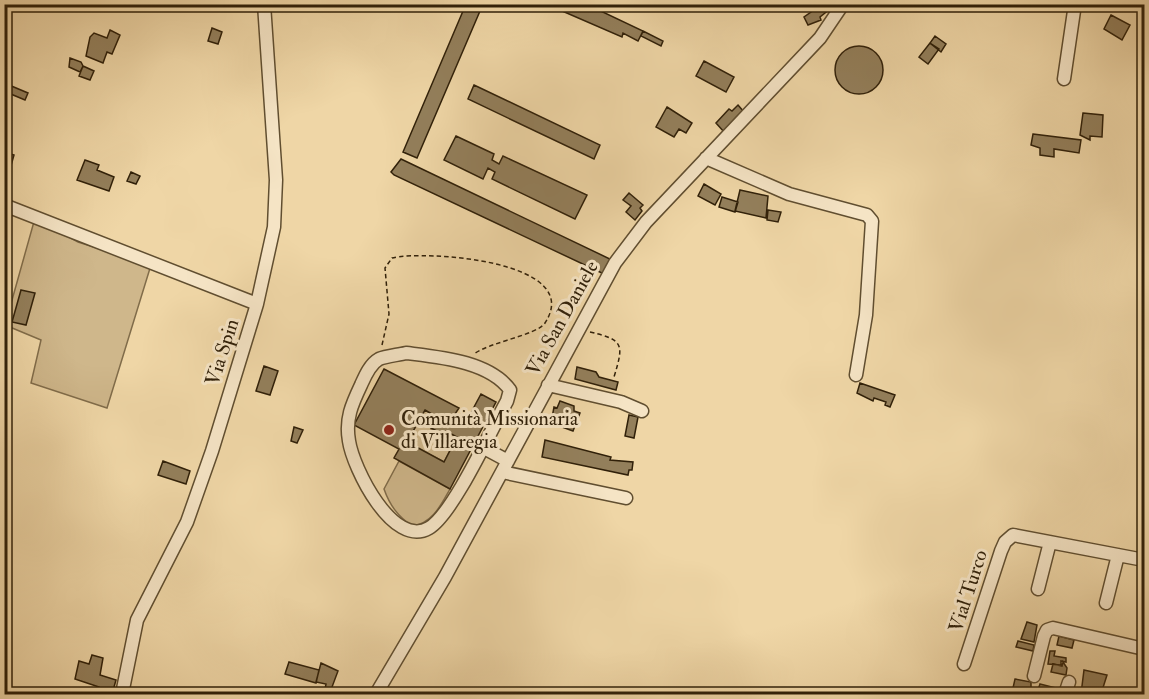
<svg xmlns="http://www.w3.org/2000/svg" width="1149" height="699" font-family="'IM FELL Double Pica',serif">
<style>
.green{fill:#cfb78b;stroke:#806c4a;stroke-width:1.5}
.building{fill:#937f5b;stroke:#302009;stroke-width:1.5;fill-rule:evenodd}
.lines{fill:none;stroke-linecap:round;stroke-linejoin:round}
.minor-casing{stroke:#604e30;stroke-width:15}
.path{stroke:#302009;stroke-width:1.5;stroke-dasharray:4.5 3;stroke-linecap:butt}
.minor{stroke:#f5e4c5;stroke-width:12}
.poi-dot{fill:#8f2418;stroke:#f5e4c5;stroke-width:2}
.labels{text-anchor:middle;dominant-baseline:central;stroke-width:6;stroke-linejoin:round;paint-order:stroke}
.street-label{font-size:20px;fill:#302009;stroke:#f5e4c5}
.poi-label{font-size:20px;fill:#302009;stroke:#f5e4c5;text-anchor:start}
</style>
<rect width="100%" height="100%" fill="#efd6a6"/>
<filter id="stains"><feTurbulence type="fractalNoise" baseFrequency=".00333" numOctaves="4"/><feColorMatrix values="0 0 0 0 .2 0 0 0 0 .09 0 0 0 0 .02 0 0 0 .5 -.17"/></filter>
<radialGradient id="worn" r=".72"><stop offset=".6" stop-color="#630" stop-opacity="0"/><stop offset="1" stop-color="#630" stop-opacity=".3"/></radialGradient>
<path class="green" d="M35,218L78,242L151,265L107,408L31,383L41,340L5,325Z
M425,410L437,417L431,429L443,435L446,431L457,437L444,462L407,442Z
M399,461L450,489C441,505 432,524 412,526C398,516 390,506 384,489Z"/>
<path class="building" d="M466,4H483L417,158L403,152Z
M546,4H586L643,31L638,41L623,33L622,37Z
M807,4H828L830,9L820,17L821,20L808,25L804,17L811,12Z
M1111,15L1130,25L1122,40L1104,29Z
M212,28L222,32L218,44L208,41Z
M110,30L120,35L112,54L107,52L103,63L86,56L90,37L94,33L107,38Z
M643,31L663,41L661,46L641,36Z
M935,36L946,44L941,52L930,43Z
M930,43L939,49L928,64L919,57Z
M835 70a24 24 0 1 1 48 0a24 24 0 1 1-48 0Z
M70,58L81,62L83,66L80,72L69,67Z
M704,61L734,77L726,92L696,76Z
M83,66L94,71L90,80L79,76Z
M9,85L28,93L25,100L6,92Z
M474,85L600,145L594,159L468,99Z
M738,105L744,112L724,132L716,123L729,109L732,111Z
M667,107L692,123L686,133L679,129L674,137L656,127Z
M1083,113L1103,115L1102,137L1090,136V140L1080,135Z
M1033,134L1081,140L1079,153L1054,149V157L1040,155V148L1031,145Z
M456,136L494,154L492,160L499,164L503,156L587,195L575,219L492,179L495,172L488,168L483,179L444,160Z
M4,152L14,155L8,176H4Z
M401,159L612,260L604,274L394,175L391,172Z
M85,160L99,165L97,170L114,177L109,191L77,180Z
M131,172L140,176L136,184L127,181Z
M704,184L721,194L715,205L698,196Z
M740,190L768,196L766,218L735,211Z
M629,193L643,205L640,208L642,211L635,220L626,212L631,206L623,200Z
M722,197L738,202L735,212L719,207Z
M768,210L781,212L778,222L767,220Z
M21,290L35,293L26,325L12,322Z
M264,366L278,371L270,395L256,391Z
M577,367L596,372L599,377L618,382L616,390L575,379Z
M384,369L459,408L455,414L467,420L481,394L496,402L450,489L394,458L399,449L354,425ZM425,410L437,417L431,428L444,435L446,431L457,437L444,462L407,442Z
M860,383L895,395L890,407L885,405L886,402L874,398L873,401L857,393Z
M560,401L574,406V411L580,413L573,431L551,423L554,407L557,408Z
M629,415L638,417L634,438L625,436Z
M294,427L303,430L297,443L291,441Z
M545,440L611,457L610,460L633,462L632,470H629L628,475L542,457Z
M163,461L190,471L186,484L158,475Z
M1027,622L1037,625L1034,642L1021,639Z
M1059,636L1074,640L1072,648L1057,645Z
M1018,641L1034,645L1033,651L1016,647Z
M1050,651H1055L1054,656L1066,658V662L1061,661V665L1048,664Z
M92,655L103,658L100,675L116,680L112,694L98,691L99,687L75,679L79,661L89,664Z
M289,662L319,670L316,683L285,674Z
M1063,662L1067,668L1066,675L1051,672L1053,664L1062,666Z
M321,663L338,671L332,687L348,694H324L326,684L316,682Z
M1084,670L1107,675L1101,694H1081Z
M1015,679L1031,682V694L1013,688Z
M1040,684L1056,688L1055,694L1037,693Z"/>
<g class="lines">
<g class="minor-casing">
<path id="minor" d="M1064,79L1075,4
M706,158L789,194L867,215L872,221L866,315L856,375
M4,205L257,304
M406,353C438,357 489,361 510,390L507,401C492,428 453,514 429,528C393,549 353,468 349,441C345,419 352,404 361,385C365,376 370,364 379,359C386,356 398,355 406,353Z
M548,385L621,402L642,411
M482,447L508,461
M502,472L626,498
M1038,589L1050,542
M1106,603L1118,555
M964,664L1001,551L1005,542L1013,535L1144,560
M1034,676L1044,636L1047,630L1053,628L1144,649
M122,694L137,620L187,522L212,451L257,304L274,227L276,180L264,4
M376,694L445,577L615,263L646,222L820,38L843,4
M1065,694L1069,682"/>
</g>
<path class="path" d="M590,332C624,340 624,344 614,377
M382,345L389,314L385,268L392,258C423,250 586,260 545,323C537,335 490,342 474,354"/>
<use href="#minor" class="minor"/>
</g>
<circle class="poi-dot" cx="389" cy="430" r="6"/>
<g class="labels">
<g class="street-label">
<text transform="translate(562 318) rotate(-61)">Via San Daniele</text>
<text transform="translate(222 352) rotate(-72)">Via Spin</text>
<text transform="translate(968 591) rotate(-72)">Vial Turco</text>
</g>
<g class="poi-label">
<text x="401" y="418">Comunità Missionaria<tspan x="401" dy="23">di Villaregia</tspan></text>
</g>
</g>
<rect width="1149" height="699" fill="none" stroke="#efd6a6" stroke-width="24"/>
<rect x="6" y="6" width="1137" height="687" fill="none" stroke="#302009" stroke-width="3"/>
<rect x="12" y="12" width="1125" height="675" fill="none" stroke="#302009" stroke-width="1.5"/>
<rect width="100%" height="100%" filter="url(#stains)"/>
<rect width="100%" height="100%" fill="url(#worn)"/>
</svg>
